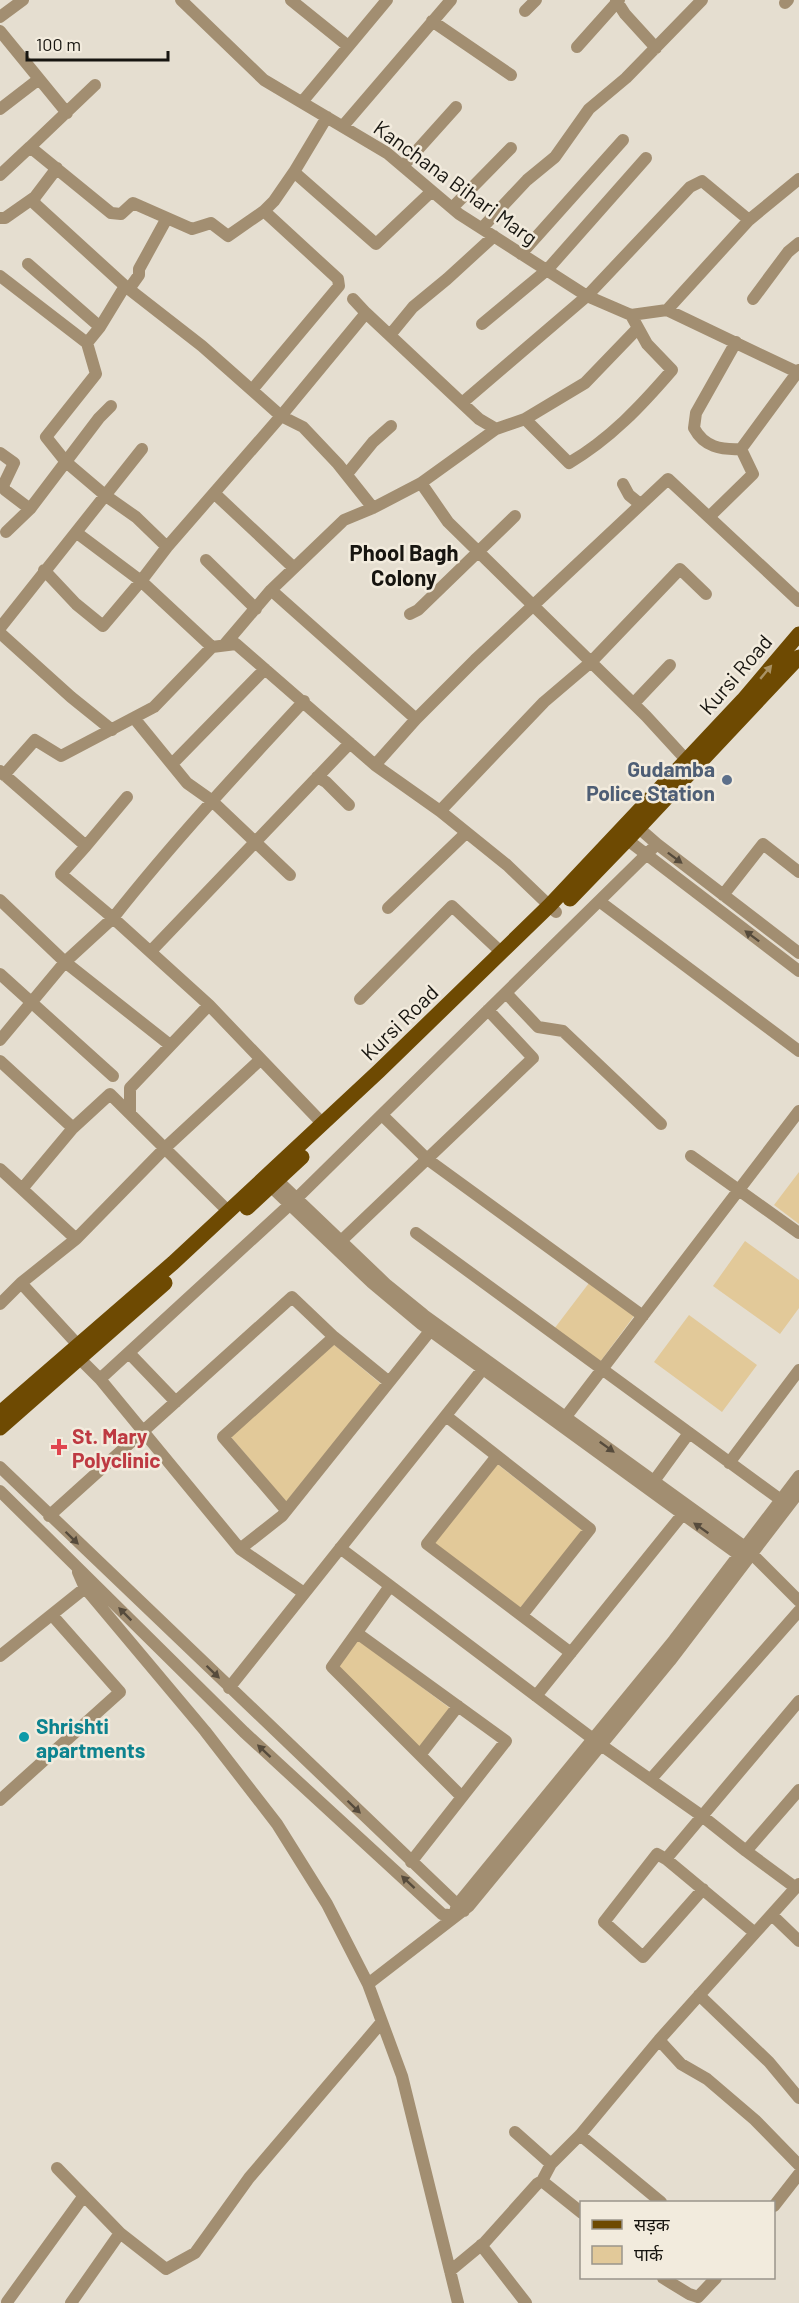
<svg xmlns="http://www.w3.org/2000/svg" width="799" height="2303" font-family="Barlow,'Noto Sans Devanagari',sans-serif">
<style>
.green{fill:#e2c999}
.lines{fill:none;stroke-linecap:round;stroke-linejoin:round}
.minor{stroke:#a28e71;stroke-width:12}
.major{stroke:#6e4a02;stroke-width:15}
.oneway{fill:#a99265}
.oneway2{fill:#564b3c}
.service-dot{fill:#5c6f8a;stroke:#f2ebdd;stroke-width:2}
.health-dot{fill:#e0444e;stroke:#f2ebdd;stroke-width:2}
.culture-dot{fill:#0f9aa8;stroke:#f2ebdd;stroke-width:2}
.labels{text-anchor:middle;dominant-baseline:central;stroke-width:5;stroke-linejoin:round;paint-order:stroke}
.street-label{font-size:21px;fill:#171510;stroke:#f2ebdd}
.service-label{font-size:21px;font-weight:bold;fill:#4e5e75;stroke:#f2ebdd;text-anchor:end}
.health-label{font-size:21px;font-weight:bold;fill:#be3a42;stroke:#f2ebdd;text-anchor:start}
.culture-label{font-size:21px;font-weight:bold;fill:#0d838f;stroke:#f2ebdd;text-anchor:start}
.neighbourhood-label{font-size:22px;font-weight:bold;fill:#171510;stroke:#f2ebdd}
</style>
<rect width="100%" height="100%" fill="#e5ded0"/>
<path class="green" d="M799,1172V1224L774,1205Z
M745,1241L799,1280V1308L780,1334L713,1286Z
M589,1283L634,1316L600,1362L554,1329Z
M689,1315L757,1365L722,1412L654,1362Z
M332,1343L381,1384L286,1502L231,1437Z
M496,1463L583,1531L520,1608L433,1543Z
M357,1639L451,1709L418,1748L338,1667Z"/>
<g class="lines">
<path class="minor" d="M181,0L264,80L387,153L459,214L587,296L631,315L667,310L799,373
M291,0L348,46
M616,0L625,14L656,48
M785,3L788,0
M525,11L536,0
M0,17L23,0
M432,21L511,75
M0,31L67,113
M577,47L619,0
M95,85L30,147L111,213L121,214L133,203L192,229L211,223L228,236L264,211
M302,102L387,0
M0,109L39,79
M343,126L451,0
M403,166L456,107
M57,168L35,197L34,203L125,286
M294,172L327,117
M0,175L30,147
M452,208L511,148
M0,218H5L35,197
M482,228L527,180L555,157L589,109L626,78L702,0
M521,254L623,140
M28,264L100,327L125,286L202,346L281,416L303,427L338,464L373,508
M0,276L87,343
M129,289L139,275V269L167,218
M353,299L366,313
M753,299L788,252L799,243
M667,310L749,220L799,179
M482,324L547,270L646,158
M100,327L87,343L96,374L46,437L66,462L106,496L136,517L167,547
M390,335L413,307L447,279L494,236
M736,342L696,413L694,428C704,447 721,450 741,449
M252,390L339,286L338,279L264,211L274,201L294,172L376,244L432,191
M462,403L587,296L690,187L702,181L749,220
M525,419L585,383L638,328
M741,449L799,370
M0,453L14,463L3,486L5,490L30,509
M347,474L373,442L391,426
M421,483L448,522L646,716L691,765
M623,484L629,495L640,504
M214,493L294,568
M709,517L753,474L741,449
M6,532L30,509L99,418L111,406
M206,560L256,609
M44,570L76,604L103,626L141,581L77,533
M271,590L416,719
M410,614L418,610L515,516
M0,628L142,449
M0,633L71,697L112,730
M225,644L271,590L344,520L373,508L421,483L496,429
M634,703L670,665
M134,718L187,783L211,800L290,875
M173,763L265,669
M375,765L416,719L475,660L668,479L799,601
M0,771L86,846L61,874L113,918C173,842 238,772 304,701
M4,775L35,740L61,756L154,707L212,647
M317,777L326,782L349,805
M440,811L544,702L591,662L680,569L706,594
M633,823L657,844L799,953
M621,835L799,971
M86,846L127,797
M723,895L763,844L799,872
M0,900L65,962L170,1045
M599,901L799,1051
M388,908L466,833
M556,912L507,865L440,811L375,765L236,644L212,647L141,581L167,547L281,416L366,313L479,419L496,429L525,419L569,463C610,439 641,406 672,370L647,344L631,315
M151,951L350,743
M0,974L113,1076
M506,993L538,1027L563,1031L661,1124
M360,999L452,906L501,952
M0,1040L65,962L113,918L209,1005L322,1123
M0,1061L73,1128
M130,1113V1088L209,1005
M382,1115L427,1159L643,1316
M691,1156L799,1233
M0,1169L22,1189
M272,1175L387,1285L424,1315L745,1547L799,1601
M265,1181L372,1283L421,1324L739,1555H751
M416,1233L781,1500
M76,1239L166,1147L260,1060
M341,1241L533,1058L488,1010
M0,1304L21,1283
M78,1345L21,1283L76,1239L22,1189L73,1128L110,1094L228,1211
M129,1353L176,1402
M80,1359L100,1379L240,1549L304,1593
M100,1379L297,1198L657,844
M446,1416L590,1529L522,1615
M561,1423L799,1111
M497,1456L427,1544L571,1653
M729,1463L799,1370
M0,1467L464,1911
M654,1481L689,1433
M0,1491L244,1732L442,1914L454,1916
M286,1510L223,1437L334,1337
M49,1516L292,1297L334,1337L389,1382
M340,1548L601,1745L702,1816L746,1851L799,1790
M240,1549L282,1516L430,1331
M78,1572L85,1588L205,1731L277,1824L327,1904L368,1984
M390,1586L332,1667L462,1797
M357,1633L506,1741L411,1862
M0,1656L85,1588
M229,1688L486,1365
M536,1696L682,1515
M420,1755L458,1706
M651,1779L799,1611
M0,1800L120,1692L52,1615
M746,1851L796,1888
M666,1859L799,1701
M703,1889L643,1957L604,1922L657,1854L666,1859L755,1933L799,1884
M455,1912L457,1905L674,1640L799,1476
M772,1915L799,1941
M699,1995L769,2062L799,2098
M659,2040L681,2064L707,2079L755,2120L799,2165
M515,2132L551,2164
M580,2135L661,2202
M57,2168L120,2233L166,2269L195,2253L249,2178L381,2023
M542,2181L582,2213
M774,2206L799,2174
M481,2245L526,2303
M450,2271L485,2242L537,2184L542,2181L551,2164L580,2135L659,2040L755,1933
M663,2278L689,2294L698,2297L716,2278
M7,2302L83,2197
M71,2303L120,2233
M458,2303L402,2076L368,1984L469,1906L670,1661L799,1492"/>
<path class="major" d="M570,899L627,840L799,657
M247,1208L302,1157
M0,1413L173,1263L379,1071L550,905L743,700L799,634
M0,1428L165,1283"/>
</g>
<defs><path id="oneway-solid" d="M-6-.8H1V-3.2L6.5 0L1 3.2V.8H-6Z" transform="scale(1.5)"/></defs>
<use class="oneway" href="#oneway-solid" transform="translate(766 672) rotate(-50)"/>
<g class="oneway2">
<use href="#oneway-solid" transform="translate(675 858) rotate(37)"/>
<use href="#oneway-solid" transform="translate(752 936) rotate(-143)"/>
<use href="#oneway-solid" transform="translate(607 1447) rotate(36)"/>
<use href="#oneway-solid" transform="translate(701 1528) rotate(-145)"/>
<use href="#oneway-solid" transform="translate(72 1538) rotate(44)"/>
<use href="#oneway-solid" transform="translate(125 1614) rotate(-135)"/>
<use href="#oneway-solid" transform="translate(213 1672) rotate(44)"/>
<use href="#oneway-solid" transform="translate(264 1751) rotate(-137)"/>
<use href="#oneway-solid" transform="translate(354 1807) rotate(44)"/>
<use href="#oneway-solid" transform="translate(408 1882) rotate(-137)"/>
</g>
<circle class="service-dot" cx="727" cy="780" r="6"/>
<path class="health-dot" d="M56 1438h6v6h6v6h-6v6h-6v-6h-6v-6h6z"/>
<circle class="culture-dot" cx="24" cy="1737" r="6"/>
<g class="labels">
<g class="street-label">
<text transform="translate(456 182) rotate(36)">Kanchana Bihari Marg</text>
<text transform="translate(735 674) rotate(-49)">Kursi Road</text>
<text transform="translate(399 1022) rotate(-44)">Kursi Road</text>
</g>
<g class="service-label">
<text x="715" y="768">Gudamba<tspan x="715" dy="24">Police Station</tspan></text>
</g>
<g class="health-label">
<text x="72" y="1435">St. Mary<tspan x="72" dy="24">Polyclinic</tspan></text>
</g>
<g class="culture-label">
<text x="36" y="1725">Shrishti<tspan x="36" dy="24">apartments</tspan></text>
</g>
<g class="neighbourhood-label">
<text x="404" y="552">Phool Bagh<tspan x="404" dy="25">Colony</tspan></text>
</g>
</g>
<rect x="580" y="2201" width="195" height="78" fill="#f2ebdd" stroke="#9a958b" stroke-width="1.5"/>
<rect x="592" y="2220" width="30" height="9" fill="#6e4a02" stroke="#9a958b" stroke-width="1.5"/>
<text x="634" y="2231" font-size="18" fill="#171510">सड़क</text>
<rect x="592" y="2246" width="30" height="18" fill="#e2c999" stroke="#9a958b" stroke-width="1.5"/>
<text x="634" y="2261" font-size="18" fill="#171510">पार्क</text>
<path d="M27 51v9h141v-9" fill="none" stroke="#171510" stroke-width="3"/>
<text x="36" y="51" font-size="18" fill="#171510" stroke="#f2ebdd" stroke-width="4.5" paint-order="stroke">100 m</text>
</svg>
